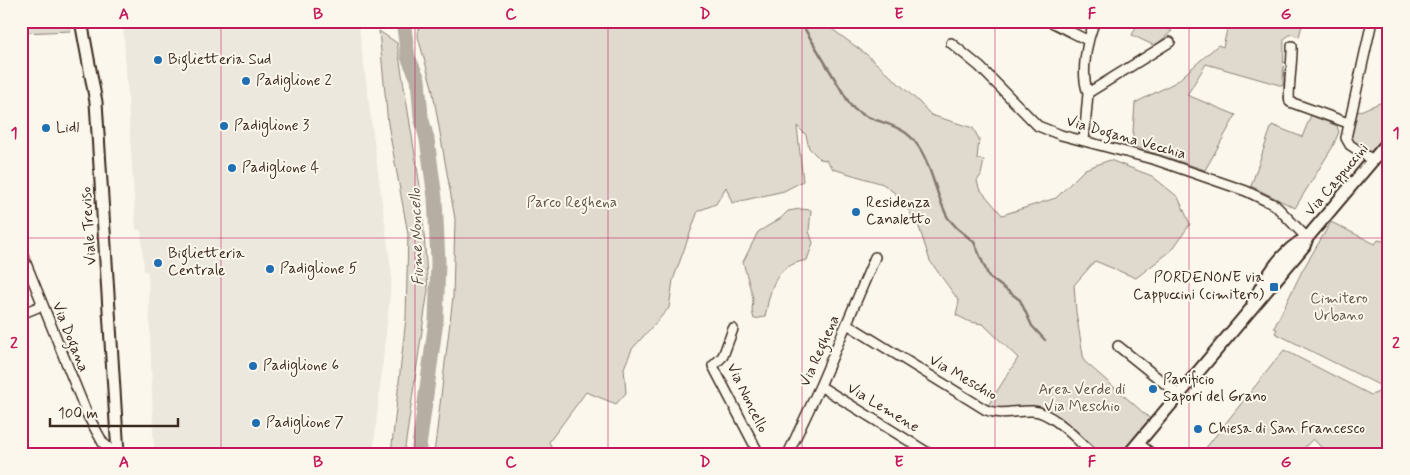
<svg xmlns="http://www.w3.org/2000/svg" width="1410" height="475" font-family="Mynerve,sans-serif">
<style>
.built{fill:#ede8dd}
.green{fill:#dfd9ce;stroke:#8d8276}
.lines{fill:none;stroke-linecap:round;stroke-linejoin:round}
.stream{stroke:#85796d;stroke-width:2.5}
.river{stroke:#b6aea2;stroke-width:15}
.minor-casing{stroke:#3b2a1e;stroke-width:12}
.secondary-casing{stroke:#3b2a1e;stroke-width:15}
.minor{stroke:#fbf7ec;stroke-width:9}
.secondary{stroke:#fbf7ec;stroke-width:11}
.grid{fill:none;stroke:#c2185b;stroke-width:1;stroke-opacity:0.55}
.poi-dot{fill:#1f6fb2;stroke:#fbf7ec;stroke-width:2}
.labels{text-anchor:middle;dominant-baseline:central;stroke-width:4;stroke-linejoin:round;paint-order:stroke}
.poi-label{font-size:15px;fill:#3b2a1e;stroke:#fbf7ec;text-anchor:start}
.street-label{font-size:15px;fill:#3b2a1e;stroke:#fbf7ec}
.park-label{font-size:15px;fill:#64564a;stroke:#fbf7ec}
.water-label{font-size:16px;font-style:italic;fill:#605246;stroke:#fbf7ec}
.neatline{fill:none;stroke:#c2185b;stroke-width:2}
.grid-label{font-size:16px;text-anchor:middle;font-weight:bold;fill:#c2185b}
</style>
<rect width="100%" height="100%" fill="#fbf7ec"/>
<filter id="ink" filterUnits="userSpaceOnUse"><feTurbulence type="fractalNoise" baseFrequency=".02" numOctaves="2"/><feDisplacementMap in="SourceGraphic" scale="10" xChannelSelector="R" yChannelSelector="G"/><feConvolveMatrix kernelMatrix="1 2 1 2 8 2 1 2 1" color-interpolation-filters="sRGB"/></filter>
<g filter="url(#ink)">
<path class="built" d="M132,21H358L392,276L373,454H154L148,272L144,271L141,230H136L123,23Z"/>
<path class="green" d="M21,21H68L71,31L21,33Z
M419,21H821L866,54L918,101L931,115L973,128L979,139L977,159L984,160L981,175L977,181L979,188L1002,215L1056,198L1085,169L1110,160L1152,176L1178,197L1190,224L1172,250L1136,278L1095,261L1074,285L1076,312L1084,361L1153,421L1125,454L1099,453L1042,407L996,410L987,407L1018,358L983,324L970,322L956,315L959,301L930,261L919,227L901,198L883,184L833,169L826,160L820,159L809,148L806,135L797,126L803,181L784,191L732,203L726,187L716,204L698,211L673,280L669,308L632,349L624,368L626,393L616,404L586,392L549,442L555,454H434L453,297L455,219L432,87L418,37Z
M1139,21H1152L1172,31L1155,46L1132,35Z
M1229,21H1303L1299,37L1291,34L1284,39L1283,86L1206,64L1187,95L1236,115L1205,170L1132,146L1135,103L1176,82L1218,45L1223,47Z
M379,31L397,43L421,192L428,290L404,454H391L406,318L408,234L388,124Z
M1387,100L1389,130L1370,153L1350,140L1355,113Z
M1311,115L1337,126L1339,132L1332,148L1295,208L1251,186L1272,125L1302,137Z
M800,209L811,210L809,231L813,243L807,260C774,266 771,287 765,317L754,319L752,311L753,298L743,262L758,232L781,218L788,211Z
M1331,222L1375,244L1378,240L1389,242V454H1328L1313,439L1298,454H1201L1284,350L1371,395L1387,389L1275,333L1277,329L1274,328L1302,271Z"/>
<g class="lines">
<path class="stream" d="M800,21L851,106C866,121 890,121 906,133C930,150 934,193 948,218L957,228L974,242L989,277L1020,300L1032,326L1045,340"/>
<path class="river" d="M403,21L408,57L418,79L421,117L427,139L435,198L438,262L436,321L418,454"/>
<g class="minor-casing">
<path id="minor" d="M1049,21L1087,40
M1372,21L1346,138L1350,145L1373,160
M951,43L980,67L1038,126L1061,135L1156,160L1246,191L1275,205L1307,238
M1292,46C1293,57 1287,96 1290,102L1348,123
M1088,93L1170,42
M1084,141L1088,93C1080,73 1087,40 1095,21
M21,251L87,414L103,443L116,454
M21,314L43,305
M847,324L986,410C1002,416 1016,410 1033,411C1053,412 1078,441 1093,454
M733,329L723,356L713,366L759,454
M1118,346L1179,395
M820,386L930,454
M1138,443L1152,454
M788,454L820,386L875,257"/>
</g>
<g class="secondary-casing">
<path id="secondary" d="M81,21L96,102L118,454
M1307,238L1389,141
M1129,454L1304,246L1307,238C1282,249 1264,280 1253,303"/>
</g>
<use href="#minor" class="minor"/>
<use href="#secondary" class="secondary"/>
</g>
</g>
<path class="grid" d="M221,21V454M415,21V454M608,21V454M802,21V454M995,21V454M1189,21V454M21,238H1389"/>
<g class="poi-dot">
<circle cx="158" cy="60" r="5"/>
<circle cx="246" cy="81" r="5"/>
<circle cx="224" cy="126" r="5"/>
<circle cx="46" cy="128" r="5"/>
<circle cx="232" cy="168" r="5"/>
<circle cx="856" cy="212" r="5"/>
<circle cx="158" cy="263" r="5"/>
<circle cx="270" cy="269" r="5"/>
<rect x="1269" y="282" width="10" height="10" rx="2.5"/>
<circle cx="253" cy="366" r="5"/>
<circle cx="1153" cy="389" r="5"/>
<circle cx="256" cy="423" r="5"/>
<circle cx="1198" cy="429" r="5"/>
</g>
<g class="labels">
<g class="poi-label">
<text x="168" y="60">Biglietteria Sud</text>
<text x="256" y="81">Padiglione 2</text>
<text x="234" y="126">Padiglione 3</text>
<text x="56" y="128">Lidl</text>
<text x="242" y="168">Padiglione 4</text>
<text x="866" y="203">Residenza<tspan x="866" dy="17">Canaletto</tspan></text>
<text x="168" y="254">Biglietteria<tspan x="168" dy="17">Centrale</tspan></text>
<text x="280" y="269">Padiglione 5</text>
<text x="1264" y="278" text-anchor="end">PORDENONE via<tspan x="1264" dy="17">Cappuccini (cimitero)</tspan></text>
<text x="263" y="366">Padiglione 6</text>
<text x="1163" y="380">Panificio<tspan x="1163" dy="17">Sapori del Grano</tspan></text>
<text x="266" y="423">Padiglione 7</text>
<text x="1208" y="429">Chiesa di San Francesco</text>
</g>
<g class="street-label">
<text transform="translate(1126 138) rotate(16)">Via Dogana Vecchia</text>
<text transform="translate(1337 180) rotate(-50)">Via Cappuccini</text>
<text transform="translate(89 226) rotate(-94)">Viale Treviso</text>
<text transform="translate(70 337) rotate(68)">Via Dogana</text>
<text transform="translate(820 351) rotate(-66)">Via Reghena</text>
<text transform="translate(963 378) rotate(30)">Via Meschio</text>
<text transform="translate(747 398) rotate(64)">Via Noncello</text>
<text transform="translate(883 408) rotate(31)">Via Lemene</text>
</g>
<g class="park-label">
<text x="572" y="203">Parco Reghena</text>
<text x="1339" y="299">Cimitero<tspan x="1339" dy="17">Urbano</tspan></text>
<text x="1082" y="390">Area Verde di<tspan x="1082" dy="17">Via Meschio</tspan></text>
</g>
<g class="water-label">
<text transform="translate(417 237) rotate(-92)">Fiume Noncello</text>
</g>
</g>
<rect width="1410" height="475" fill="none" stroke="#fbf7ec" stroke-width="55"/>
<path d="M50 418v8h128v-8" fill="none" stroke="#3b2a1e" stroke-width="2.5"/>
<text x="58" y="418" font-size="15" fill="#3b2a1e" stroke="#fbf7ec" stroke-width="4" paint-order="stroke">100 m</text>
<rect x="28" y="28" width="1354" height="420" class="neatline"/>
<g class="grid-label">
<text x="124" y="19">A</text>
<text x="318" y="19">B</text>
<text x="511" y="19">C</text>
<text x="705" y="19">D</text>
<text x="899" y="19">E</text>
<text x="1092" y="19">F</text>
<text x="1286" y="19">G</text>
<text x="14" y="138">1</text>
<text x="1396" y="138">1</text>
<text x="14" y="348">2</text>
<text x="1396" y="348">2</text>
<text x="124" y="467">A</text>
<text x="318" y="467">B</text>
<text x="511" y="467">C</text>
<text x="705" y="467">D</text>
<text x="899" y="467">E</text>
<text x="1092" y="467">F</text>
<text x="1286" y="467">G</text>
</g>
</svg>
